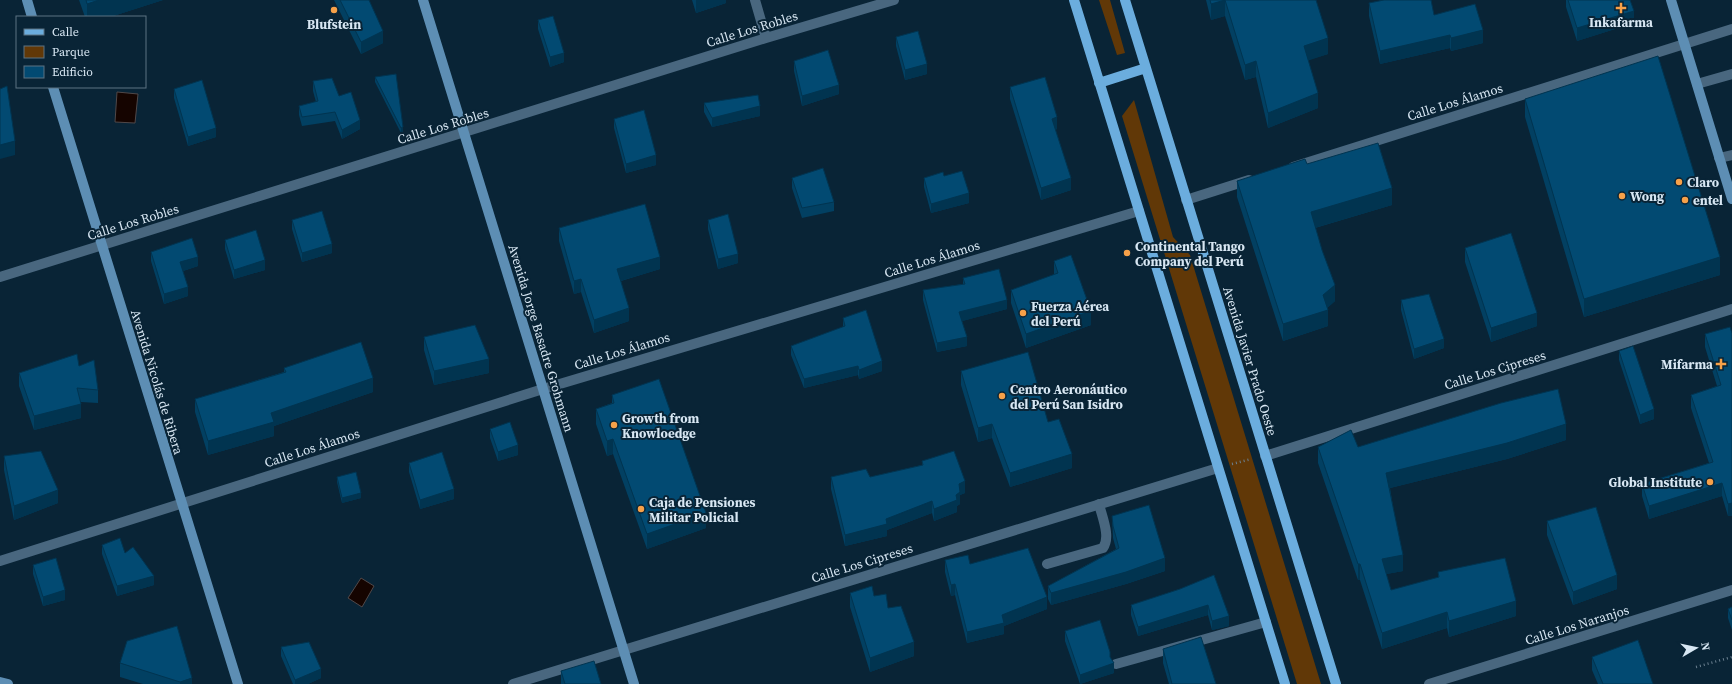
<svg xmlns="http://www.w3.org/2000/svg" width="1732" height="684" font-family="'Source Serif 4',serif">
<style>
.green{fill:#613807}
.water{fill:#150400;stroke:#504849}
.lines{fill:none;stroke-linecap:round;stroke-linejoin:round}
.path{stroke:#6c8191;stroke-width:2.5;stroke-dasharray:1 3;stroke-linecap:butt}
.lane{stroke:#49677f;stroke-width:10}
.street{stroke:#49677f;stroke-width:10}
.secondary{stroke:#5d8eb4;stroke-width:10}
.primary{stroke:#6badde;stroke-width:10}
.wall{fill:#024062}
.shaded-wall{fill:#013450}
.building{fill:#024a72;stroke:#013450}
.poi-dot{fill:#f7a149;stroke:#092436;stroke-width:1.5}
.labels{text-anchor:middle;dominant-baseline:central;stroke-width:4;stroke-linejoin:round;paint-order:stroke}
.poi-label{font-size:13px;font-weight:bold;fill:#d8e7f3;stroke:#092436;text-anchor:start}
.street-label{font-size:13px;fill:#d8e7f3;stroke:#092436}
</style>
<rect width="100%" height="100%" fill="#092436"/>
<path class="green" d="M1099,0H1110L1125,53L1117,55Z
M1134,100L1173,237L1190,255L1321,684H1297L1122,116Z"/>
<path class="water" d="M117,92L138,94L135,123L115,122Z
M361,578L374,586L362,607L348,598Z"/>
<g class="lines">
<path class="path" d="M1232,464L1251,459
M1696,667L1732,657"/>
<path class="lane" d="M1697,84L1732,74
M1719,158L1732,155
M1047,564L1103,548C1111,537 1102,517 1099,504
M1116,664L1266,622"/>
<path class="street" d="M755,0L766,38
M1293,167L1732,29
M1186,200L1249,180
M0,277L766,38L894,0
M1265,456L1732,309
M0,561L543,389L1139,211
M513,684L1218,468
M1429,684L1732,590"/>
<path class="secondary" d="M27,0L32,17
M423,0L634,684
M1671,0L1732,199
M53,87L238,684
M0,682L8,684"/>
<path class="primary" d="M1074,0L1285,684
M1125,0L1336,684
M1099,83L1146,68"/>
</g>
<path class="wall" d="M79,0H163L110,17H85Z
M334,0H369L383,43L361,54Z
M692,0H726V3L696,13Z
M1206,0H1316L1328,54L1308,60L1318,108L1268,128L1256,77L1245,80L1225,16L1211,20Z
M1383,0H1431L1434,15L1483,43L1451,51L1450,48L1380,64L1369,16V3Z
M1566,0H1630L1634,23L1577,41L1566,7Z
M538,20L564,62L550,67L538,29Z
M896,37L927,74L905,80L896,46Z
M794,61L839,94L802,106L794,71Z
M375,77L403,132L401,133L375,82Z
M313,81L339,96L360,129L342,139L335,121L302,126L299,115V106L316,102L313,91Z
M1010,87L1057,129L1055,130L1071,190L1041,200L1010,99Z
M174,89L216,137L188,146L174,98Z
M1525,99L1720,275L1584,317L1525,117Z
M704,103L760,116L712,127L704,112Z
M614,119L656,165L626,173L614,128Z
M1307,164L1392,205L1315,228L1335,301L1327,308L1328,326L1283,341L1237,197V181Z
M944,176L969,203L931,213L924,187V178Z
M792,178L834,202V211L802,218L792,188Z
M292,220L332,253L302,262L292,229Z
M708,220L738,263L718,269L708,229Z
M559,228L660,269L621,281L629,321L594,333L581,292L574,294L559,241Z
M225,240L265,270L234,279L225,249Z
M1465,248L1537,326L1491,342L1465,262Z
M151,252L198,266L183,271L188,296L164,304L151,261Z
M1054,261L1091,325L1026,348L1011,303V290L1054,275Z
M963,278L1007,309L962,321L967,346L937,352L923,300V290L963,284Z
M1401,300L1444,348L1414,359L1401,310Z
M843,318L882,371L859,379L858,375L804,388L791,355V346L843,327Z
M1732,333V516H1728L1722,496L1649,519L1642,496V484L1709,463L1691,408V395L1717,386L1705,347V334Z
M424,337L489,373L434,385L424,350Z
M1619,351L1654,419L1640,424L1619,360Z
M79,366L98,390V403L81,402V418L34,430L19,386V373Z
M284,368L373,392L274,426V436L208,455L195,412V399L284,372Z
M961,371L1048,422L1072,468L1010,487L992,438L978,442L961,385Z
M612,395L706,528L647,549L613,454L607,456L596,424V409L612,403Z
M490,429L518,455L498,461L490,438Z
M1566,440L1507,459L1390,488L1403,571L1386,574L1391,590L1438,578V572L1516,616L1449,637L1447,628L1382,649L1360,580H1358L1318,463V447H1358Z
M4,456L58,503L14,520L4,470Z
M922,461L965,493L960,495V504L957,506V512L934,521L932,513L887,530V536L845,546L831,489V477H870L922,465Z
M409,463L454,499L420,509L409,472Z
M337,477L361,498L342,503L337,482Z
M1112,516L1165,571L1126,584L1051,605L1048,599V586L1116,549L1113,538Z
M1547,521L1617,589L1573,605L1547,535Z
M102,545L125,553L154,585L117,596L102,554Z
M945,560L970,564L1047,609L1004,626V634L967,643L955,595L951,596L945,572Z
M33,565L65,600L43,606L33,574Z
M1214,575L1229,626L1212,630L1208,615L1138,636L1131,615V605L1180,589Z
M850,593L874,596L888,608L914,656L870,672L850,607Z
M1732,607V630L1728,618V609Z
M1065,631L1110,657L1114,673L1080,684L1065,641Z
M281,647L321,678L308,684H293L281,656Z
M1163,649L1216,684H1169L1163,663Z
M1592,657L1653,684H1598L1592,670Z
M120,663L192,684H143L120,677Z
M561,671L601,684H561Z"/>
<path class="shaded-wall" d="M99,0H163L110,17H87V4Z
M696,0H726V3L696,13Z
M1225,0V16L1211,20V4Z
M1634,11V23L1577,41V28Z
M1483,30V43L1451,51V38Z
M383,31V43L361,54V42Z
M1450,35V48L1380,64V51Z
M1328,38V54L1304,62V46Z
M564,53V62L550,67V57Z
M1256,61V77L1245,80V65Z
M927,64V74L905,80V70Z
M839,85V94L802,106V96Z
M1318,93V108L1268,128V113Z
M760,106V116L712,127V118Z
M1057,117V129L1052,131V119Z
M360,120V129L342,139V130Z
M403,127V132L401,133V128Z
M216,128V137L188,146V137Z
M15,141V155L0,159V145Z
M656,155V165L626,173V164Z
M1071,178V190L1041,200V188Z
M1392,188V205L1311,229V212Z
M969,193V203L931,213V204Z
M332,244V253L302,262V253Z
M738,254V263L718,269V259Z
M198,257V266L180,272V262Z
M660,257V269L617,282V269Z
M1720,257V275L1584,317V299Z
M265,260V270L234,279V270Z
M581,279V292L574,294V281Z
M1335,285V301L1324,311L1328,310V326L1283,341V324L1323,295Z
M188,287V296L164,304V294Z
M1007,300V309L959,322V312Z
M629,308V321L594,333V320Z
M1091,311V325L1026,348V334Z
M1537,313V326L1491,342V328Z
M967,337V346L937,352V343Z
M1444,339V348L1414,359V349Z
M489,359V373L434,385V371Z
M882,361V371L859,379V370Z
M858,366V375L804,388V379Z
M373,378V392L274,426V436L208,455V441L271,413Z
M81,404V418L34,430V416Z
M1654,409V419L1640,424V415Z
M992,424V438L978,442V428Z
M1566,424V440L1507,459L1386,489V473Z
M613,439V454L607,456V441Z
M518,445V455L498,461V452Z
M1072,454V468L1010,487V473Z
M965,481V493L960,495V504L957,506V512L934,521V509L956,495L959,484Z
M1722,483V496L1649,519V506Z
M454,489V499L420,509V500Z
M58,490V503L14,520V506Z
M361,493V498L342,503V498Z
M932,501V513L887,530V536L845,546V535Z
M1732,503V516H1728V504Z
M706,513V528L647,549V534Z
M1403,555V571L1382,575V559Z
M1165,558V571L1126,584L1051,605V593Z
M1358,564H1360V580H1358Z
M1617,575V589L1573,605V592Z
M154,576V585L117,596V586Z
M955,584V595L951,596V585Z
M65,590V600L43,606V597Z
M1047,597V609L1004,626V634L967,643V632L1002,615Z
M1516,601V616L1449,637V621Z
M1208,605V615L1138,636V627Z
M1447,612V628L1382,649V633Z
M1229,616V626L1212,630V621Z
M914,642V656L870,672V658Z
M1114,663V673L1080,684V675Z
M321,669V678L308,684H295V680Z
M192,678V684H180V682Z"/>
<path class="building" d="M86,0H99L87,4Z
M340,0H369L383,31L361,42Z
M1210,0H1316L1328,38L1304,46L1318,93L1268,113L1256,61L1245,65L1225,0L1211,4Z
M1384,0H1431L1434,15L1475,4L1483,30L1451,38L1450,35L1380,51L1369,3Z
M1568,0H1630L1634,11L1577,28Z
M553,16L564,53L550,57L538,20Z
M918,31L927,64L905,70L896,37Z
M828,50L839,85L802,96L794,61Z
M1658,56L1720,257L1584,299L1525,99Z
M396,74L403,127L401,128L375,77Z
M1045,77L1057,117L1052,119L1071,178L1041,188L1010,87Z
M332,78L339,96L351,92L360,120L342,130L335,112L302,117L299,106L318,101L313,81Z
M202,80L216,128L188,137L174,89Z
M7,86L15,141L0,145V89Z
M758,95L760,106L712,118L704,103Z
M644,110L656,155L626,164L614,119Z
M1378,143L1392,188L1311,212L1322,250L1335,285L1323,295L1328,310L1283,324L1237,181L1305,159L1307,164Z
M823,168L834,202L802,208L792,178Z
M962,171L969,193L931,204L924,178L943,172L944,176Z
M645,204L660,257L617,269L629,308L594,320L581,279L574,281L559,228Z
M322,211L332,244L302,253L292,220Z
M728,214L738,254L718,259L708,220Z
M256,230L265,260L234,270L225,240Z
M1511,233L1537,313L1491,328L1465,248Z
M192,238L198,257L180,262L188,287L164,294L151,252Z
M1071,255L1091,311L1026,334L1011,290L1058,273L1054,261Z
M999,269L1007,300L959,312L967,337L937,343L923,290L965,284L963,278Z
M1429,294L1444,339L1414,349L1401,300Z
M866,310L882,361L859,370L858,366L804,379L791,346L845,326L843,318Z
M475,325L489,359L434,371L424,337Z
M1730,327L1732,333V503L1728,504L1722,483L1649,506L1642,484L1713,462L1691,395L1721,385L1705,334Z
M361,342L373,378L271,413L274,422L208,441L195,399L286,372L284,368Z
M1633,346L1654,409L1640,415L1619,351Z
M1028,352L1048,422L1059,419L1072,454L1010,473L992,424L978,428L961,371Z
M77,354L79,366L94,360L98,390L77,388L81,404L34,416L19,373Z
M659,379L706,513L647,534L613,439L607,441L596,409L614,403L612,395Z
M1558,389L1566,424L1507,443L1386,473L1403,555L1382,559L1391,590L1439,577L1438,572L1505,558L1516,601L1449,621L1447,612L1382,633L1360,564H1358L1318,447L1351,430L1358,447L1501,403Z
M510,422L518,445L498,452L490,429Z
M41,451L58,490L14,506L4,456Z
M954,451L965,481L959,484L960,492L956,495L957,500L934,509L932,501L886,519L887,524L845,535L831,477L866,469L870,477L923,465L922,461Z
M442,452L454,489L420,500L409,463Z
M356,472L361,493L342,498L337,477Z
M1149,505L1165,558L1126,572L1051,593L1048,586L1119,548L1113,526L1112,516Z
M1596,507L1617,575L1573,592L1547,521Z
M120,538L125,553L133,547L154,576L117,586L102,545Z
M1028,548L1047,597L1002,615L1004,623L967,632L955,584L951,585L945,560L968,555L970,564Z
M56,558L65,590L43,597L33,565Z
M1214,575L1229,616L1212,621L1208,605L1138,627L1131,605L1180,589Z
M872,586L874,596L886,594L888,608L901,606L914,642L870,658L850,593Z
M1732,607V620L1728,609Z
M1100,620L1110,652V657L1114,663L1080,675L1065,631Z
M177,626L192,678L180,682L120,663L127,641Z
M1201,637L1216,684H1172L1163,649Z
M1638,640L1653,684H1603L1592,657Z
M309,642L321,669L295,680L281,647Z
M594,661L601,684H565L561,671Z"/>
<g class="poi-dot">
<path d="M1619 2h4v4h4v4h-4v4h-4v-4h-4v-4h4z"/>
<circle cx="334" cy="10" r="4"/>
<circle cx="1679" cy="182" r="4"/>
<circle cx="1622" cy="196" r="4"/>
<circle cx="1685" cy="200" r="4"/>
<circle cx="1127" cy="253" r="4"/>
<circle cx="1023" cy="313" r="4"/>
<path d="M1719 358h4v4h4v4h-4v4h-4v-4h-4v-4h4z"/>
<circle cx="1002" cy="396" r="4"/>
<circle cx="614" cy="425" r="4"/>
<circle cx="1710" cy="482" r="4"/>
<circle cx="641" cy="509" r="4"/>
</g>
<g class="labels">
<g class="poi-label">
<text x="1621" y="22" text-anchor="middle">Inkafarma</text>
<text x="334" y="24" text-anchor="middle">Blufstein</text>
<text x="1687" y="182">Claro</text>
<text x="1630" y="196">Wong</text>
<text x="1693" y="200">entel</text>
<text x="1135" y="246">Continental Tango<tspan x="1135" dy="15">Company del Perú</tspan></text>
<text x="1031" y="306">Fuerza Aérea<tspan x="1031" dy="15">del Perú</tspan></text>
<text x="1713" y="364" text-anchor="end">Mifarma</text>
<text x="1010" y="389">Centro Aeronáutico<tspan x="1010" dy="15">del Perú San Isidro</tspan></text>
<text x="622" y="418">Growth from<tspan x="622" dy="15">Knowloedge</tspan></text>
<text x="1702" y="482" text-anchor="end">Global Institute</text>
<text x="649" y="502">Caja de Pensiones<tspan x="649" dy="15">Militar Policial</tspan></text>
</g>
<g class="street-label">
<text transform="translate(752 29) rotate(-17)">Calle Los Robles</text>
<text transform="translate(1455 102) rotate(-17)">Calle Los Álamos</text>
<text transform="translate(443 126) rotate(-17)">Calle Los Robles</text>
<text transform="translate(133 222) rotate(-17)">Calle Los Robles</text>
<text transform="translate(932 259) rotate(-17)">Calle Los Álamos</text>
<text transform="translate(541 338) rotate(73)">Avenida Jorge Basadre Grohmann</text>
<text transform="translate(622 351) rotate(-17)">Calle Los Álamos</text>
<text transform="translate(1250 361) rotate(73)">Avenida Javier Prado Oeste</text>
<text transform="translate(1495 370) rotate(-17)">Calle Los Cipreses</text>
<text transform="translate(157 382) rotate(73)">Avenida Nicolás de Ribera</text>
<text transform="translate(312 448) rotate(-18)">Calle Los Álamos</text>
<text transform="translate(862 563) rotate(-17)">Calle Los Cipreses</text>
<text transform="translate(1577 625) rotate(-17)">Calle Los Naranjos</text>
</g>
</g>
<rect x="16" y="16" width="130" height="72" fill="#092436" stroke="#5c7282"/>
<rect x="24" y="29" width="20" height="6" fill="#6badde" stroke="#5c7282"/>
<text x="52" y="36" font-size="12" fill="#d8e7f3">Calle</text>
<rect x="24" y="46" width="20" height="12" fill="#613807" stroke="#5c7282"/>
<text x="52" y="56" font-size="12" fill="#d8e7f3">Parque</text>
<rect x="24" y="66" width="20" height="12" fill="#024a72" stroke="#5c7282"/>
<text x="52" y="76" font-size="12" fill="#d8e7f3">Edificio</text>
<g transform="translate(1696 648) rotate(81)" stroke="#092436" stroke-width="3" paint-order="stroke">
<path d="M0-3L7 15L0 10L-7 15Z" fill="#d8e7f3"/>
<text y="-6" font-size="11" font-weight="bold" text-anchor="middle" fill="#d8e7f3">N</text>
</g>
</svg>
